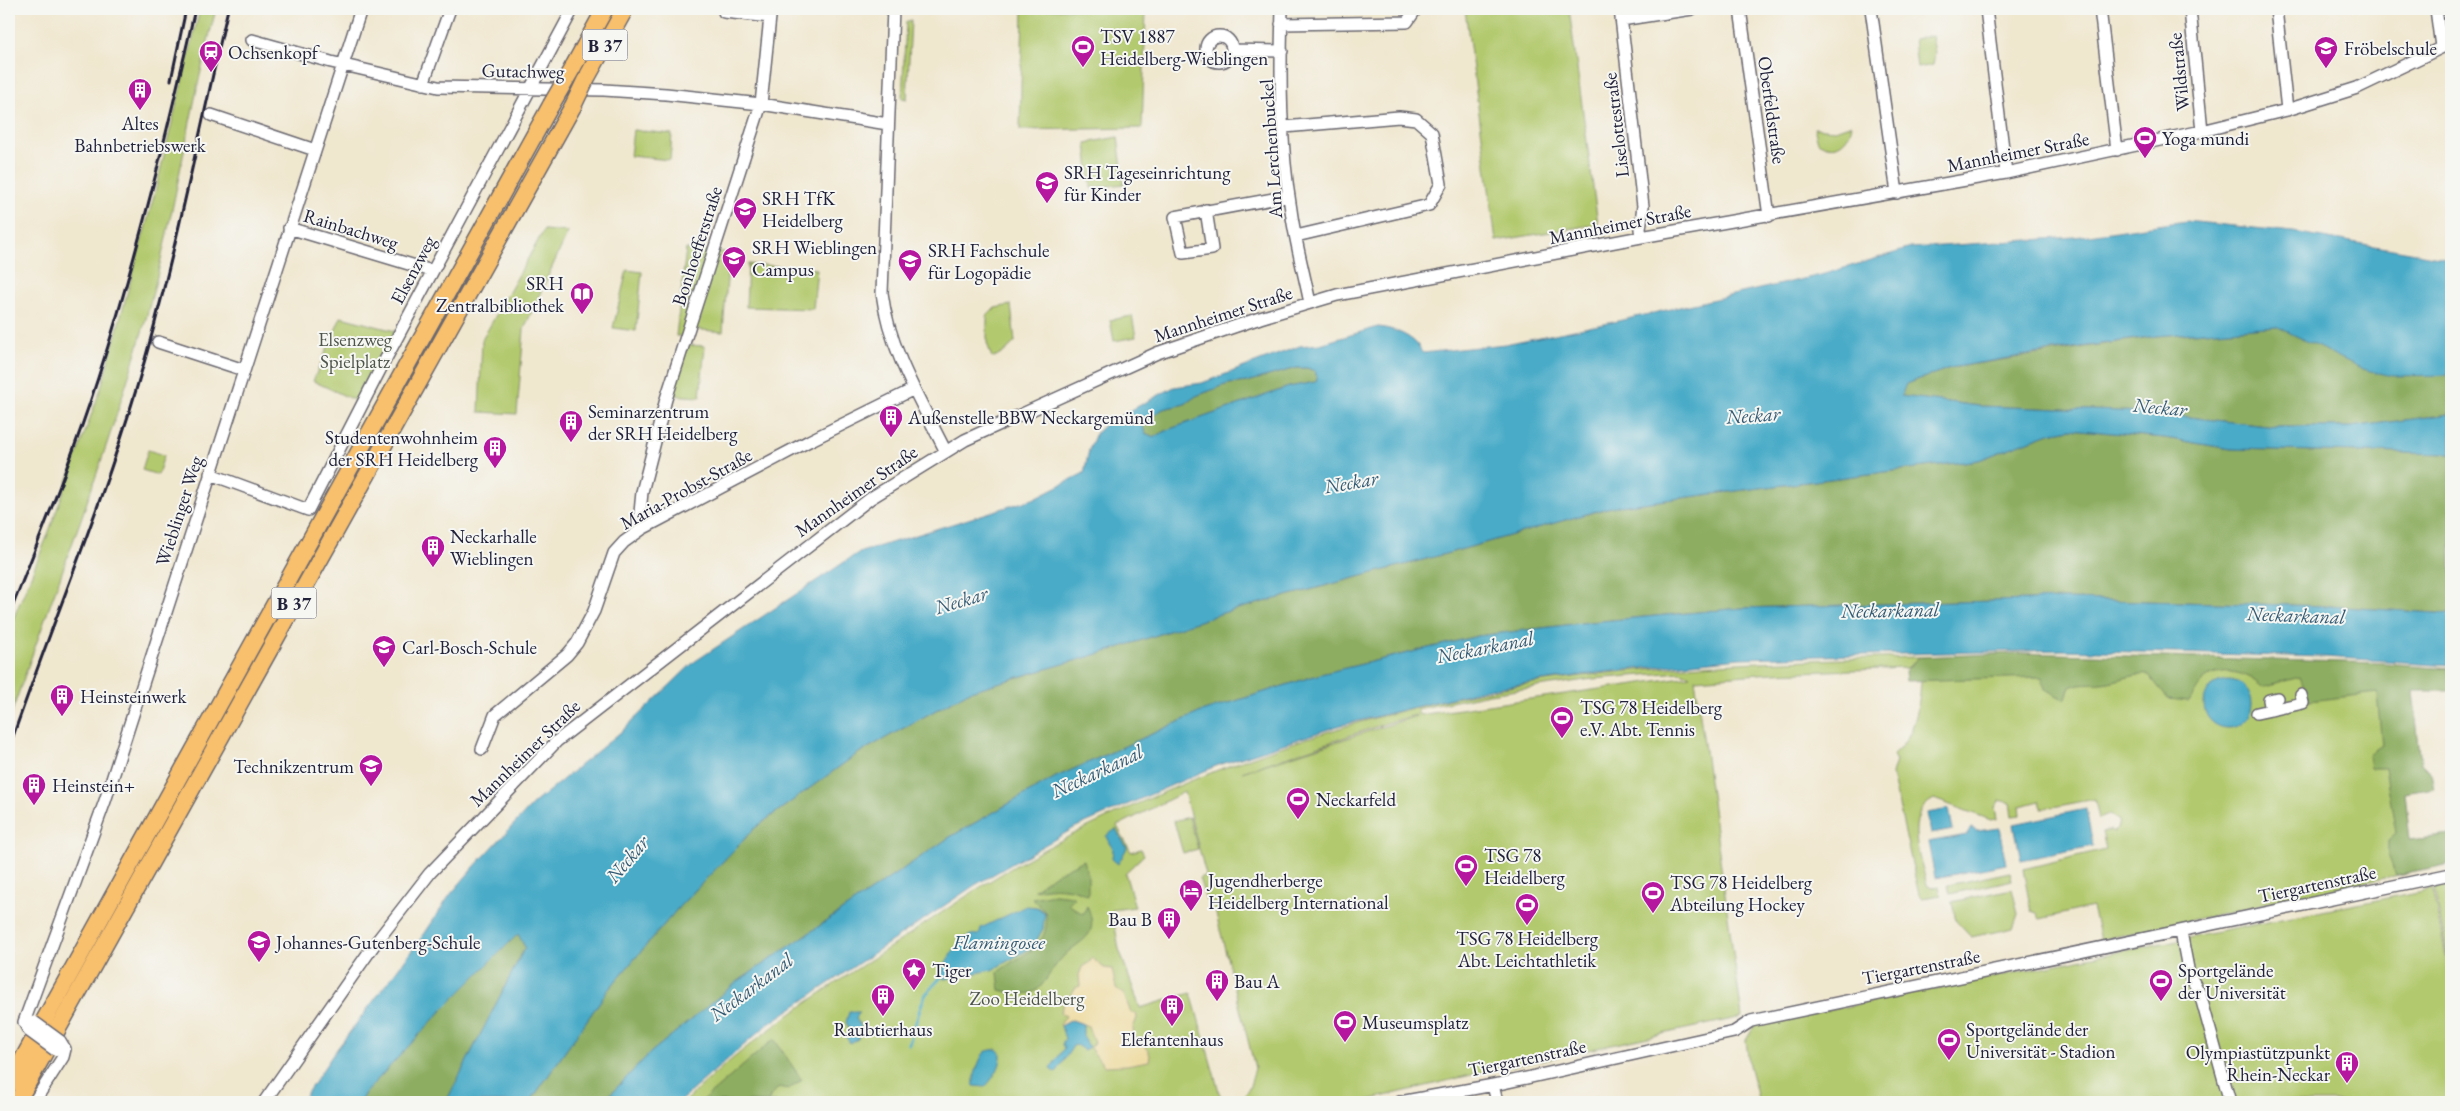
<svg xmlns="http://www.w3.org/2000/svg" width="2460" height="1111" font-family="'EB Garamond',serif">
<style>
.green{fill:#b2c96d;stroke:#6a7654;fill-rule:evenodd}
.forest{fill:#8dad60;stroke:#58684e}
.sand{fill:#eeda9e;stroke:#887e6c}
.water{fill:#49abc8;stroke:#366682;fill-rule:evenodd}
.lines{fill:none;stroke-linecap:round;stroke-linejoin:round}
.stream{stroke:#49abc8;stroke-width:3}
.minor-casing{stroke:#6a676f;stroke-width:14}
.highway-casing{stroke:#6a676f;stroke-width:19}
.minor{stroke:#fff;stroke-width:11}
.highway{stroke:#f8bf6c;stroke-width:16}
.rail{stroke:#22223b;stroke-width:3}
.minor-bridge-casing{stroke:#6a676f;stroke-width:14;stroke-linecap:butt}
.highway-bridge-casing{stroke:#6a676f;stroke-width:19;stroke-linecap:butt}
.minor-bridge{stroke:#fff;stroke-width:11}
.highway-bridge{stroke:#f8bf6c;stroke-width:16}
.labels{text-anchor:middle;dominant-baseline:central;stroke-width:4;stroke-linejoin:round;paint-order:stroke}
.shield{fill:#f6f6f2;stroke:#626272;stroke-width:1}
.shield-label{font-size:18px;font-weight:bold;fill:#22223b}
.poi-label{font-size:19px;fill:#22223b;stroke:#f6f6f2;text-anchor:start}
.street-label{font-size:19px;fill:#22223b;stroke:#f6f6f2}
.park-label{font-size:19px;fill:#4d544a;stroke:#f6f6f2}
.water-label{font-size:20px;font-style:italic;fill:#325973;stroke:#f6f6f2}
</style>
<rect width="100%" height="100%" fill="#f6f6f2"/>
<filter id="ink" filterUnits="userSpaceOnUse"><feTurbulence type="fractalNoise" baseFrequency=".02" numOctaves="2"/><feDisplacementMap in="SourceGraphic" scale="10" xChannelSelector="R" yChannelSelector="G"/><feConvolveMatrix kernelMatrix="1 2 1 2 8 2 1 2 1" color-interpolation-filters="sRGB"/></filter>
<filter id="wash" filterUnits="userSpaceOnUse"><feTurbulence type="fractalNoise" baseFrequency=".0096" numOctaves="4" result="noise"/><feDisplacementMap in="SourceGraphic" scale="20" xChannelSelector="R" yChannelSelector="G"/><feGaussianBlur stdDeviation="1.12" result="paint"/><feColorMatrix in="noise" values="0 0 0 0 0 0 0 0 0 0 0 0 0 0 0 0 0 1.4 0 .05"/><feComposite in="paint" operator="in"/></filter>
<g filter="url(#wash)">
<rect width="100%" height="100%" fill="#f0e7cf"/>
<path class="green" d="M200,9H216C189,110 175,214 147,315C108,453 56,586 9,720V629L47,537L101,388L154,196Z
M1023,9H1146L1142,128L1020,130Z
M1465,9H1569L1598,224L1496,241Z
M911,20L907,99L902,98L906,22Z
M1932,36L1935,53L1933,65L1917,68L1914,39Z
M1852,124C1849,143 1835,153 1818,142L1814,128L1835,130Z
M633,130L672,134L670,160L630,156Z
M1118,137L1124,184L1091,188L1086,143Z
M544,230L568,232L524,329L517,414L479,412L482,340Z
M686,249L710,251L683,336H676Z
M717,251L729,253L723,332L692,329Z
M748,264L817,269L813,309L746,307Z
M627,270L642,272L636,331L613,328Z
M1011,305L1015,342L1002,354L992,358L987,343V316L995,308Z
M1132,316L1136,337L1114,341L1110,320Z
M341,317L395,331L358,402L313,381Z
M687,345L705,346L700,397L671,395Z
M148,450L164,455L158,475L142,470Z
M1919,657L1907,668L1772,673L1695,679L1742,1017L1475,1074L1360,1102H1240L1250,1086L1255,1068L1212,898L1206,900L1199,878L1206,875L1184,792L1117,826L1131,852L1141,849L1144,855L1125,873L1135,907L1112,910L1119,949L1140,1008L1191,993L1222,1102H685C745,1041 829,987 901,940C953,905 1006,868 1062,840C1195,772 1341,720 1488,691C1630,663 1775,661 1919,657ZM1681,672L1690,676L1419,715L1417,709L1489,694L1592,679ZM1416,715V716L1242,772L1387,723Z
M2069,664L2388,673L2408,873L2100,940L2092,907L2040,919L2037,913L2031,911L2023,869L2106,849L2102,832L2111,830L2112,832L2117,829L2119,821L2111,814L2099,819L2095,799L2042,809L2040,801L2020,806L2021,815L2012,816L2010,803L2000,800L1995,807L1997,819L1991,820L1934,799C1902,815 1921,859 1927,885L1931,888L1939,886L1941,895L1922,898L1919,895L1892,774L1896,761L1893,755C1918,734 1920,699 1922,668Z
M1189,817L1198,849L1183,853L1174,821Z
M2010,872L2012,880L1950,894L1948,885Z
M2451,885V972L2434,889Z
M2012,889L2018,914L2013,928L1971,937L1956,921L1952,902Z
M2432,889L2451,979V1102H1759L1749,1065L1746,1040L1755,1025Z"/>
<path class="forest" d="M2451,306V414L2352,427H2275L2145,412L1979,406L1901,396L1905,384L1950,368L2156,336L2277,326Z
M1296,368H1307L1315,371L1317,380L1315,382L1289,387L1170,429L1154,437L1145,433L1143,427L1144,421L1163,409L1185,404L1196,396L1228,384L1247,382Z
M2070,429L2165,438L2231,449L2451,454V614L2328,606L2066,599L1742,608L1590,622L1478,636L1321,674L1201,712L1056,777L950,837L737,982L650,1053L603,1102H530L608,990L679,907L756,827L857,754L970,691L1112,650L1226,612L1449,553L1611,507L1979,460L2049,433Z
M2018,653L2382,663L2451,668V691H2413L2421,763L2431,773L2434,788L2405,793L2410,840L2451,835V864L2396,875L2388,855V840L2396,833L2385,768H2371L2369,754L2382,745L2377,693L2309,701L2300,677L2262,687C2247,673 2224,665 2205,679C2199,684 2194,695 2189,701L2168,699L2149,675C2132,673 2118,682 2101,683C2089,684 2082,682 2070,687L2065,700L2045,689L2042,677L1906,681L1905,671L1919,657Z
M1084,860L1088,876V895C1069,886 1054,886 1034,890L1054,875Z
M1055,894L1072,896L1074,898L1068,904L1083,914L1087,906C1102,939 1078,939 1061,959C1038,985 1044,1002 1000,990L998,972C1020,954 1051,949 1046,913L1032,898Z
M518,933L525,947L446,1102H360L365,1093L445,1007Z
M774,1039L802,1080L789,1089L779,1087L771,1095L768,1102H701Z"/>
<path class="sand" d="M1092,958L1104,968L1112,969L1116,988L1124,995L1131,1013H1136L1137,1018L1133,1028L1134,1037L1143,1040L1150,1055L1149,1061L1127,1065L1104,1066L1090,1048L1094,1042L1088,1026L1072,1020L1061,1026L1060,1025L1066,1016L1060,1013L1066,997L1069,999L1075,988L1080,986L1079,975L1082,967L1090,962Z"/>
<path class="water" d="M2186,221L2293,232L2451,259V375L2392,376L2363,369L2276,326L2156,336L2039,353L1950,368L1906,384L1901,396L1979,406L2145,412L2275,427H2352L2451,414V454L2231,449L2165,438L2070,429L2049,433L1979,460L1611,507L1449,553L1226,612L1112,650L970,691L857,754L756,827L679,907L608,990L530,1102H446L525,947L518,934L445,1007L365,1093L360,1102H301L334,1053L425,933L450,895L473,868L533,804L622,731L694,662L858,553L1033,499L1084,473L1089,450L1096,433L1107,423L1174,387L1202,383L1300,346L1320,344L1378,327C1391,328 1407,334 1416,343C1419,346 1420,351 1423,353L1505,344L1609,323L1821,275L1911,248L2075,237ZM1296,368H1307L1315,371L1317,380L1315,382L1289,387L1170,429L1154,437L1145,433L1143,427L1145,421L1163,409L1185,404L1196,396L1228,384L1247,382Z
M2066,599L2328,606L2451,614V665L2324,657L2063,650L1740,658L1597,673L1488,689L1338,726L1216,766L1076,827L975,885L767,1025L679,1102H603L650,1053L737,982L950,837L1056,777L1201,712L1321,674L1478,636L1590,622L1742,608Z
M2204 704a24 24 0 1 1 48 0a24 24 0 1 1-48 0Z
M1949,809L1953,830L1931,834L1927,813Z
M2086,809L2093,846L2021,860L2014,824Z
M1971,828L1977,831L1999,828L2006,864L1935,878L1928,842L1967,835Z
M1116,829L1127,848L1118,864L1112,859L1113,848L1106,836Z
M1026,906L1037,907L1045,913L1043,929L1033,947L992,970L945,979L942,976C941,965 960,938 971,935C974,934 976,935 979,935L981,928Z
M849,1012H859L856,1019L861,1027L858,1039L850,1043L846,1037L849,1030L846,1022Z
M1072,1020L1083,1024V1036L1089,1047L1084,1050L1076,1045L1073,1046L1056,1073L1050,1069L1064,1048L1062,1045L1065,1039L1061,1026Z
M997,1049L1001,1054C1002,1066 993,1079 985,1087L974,1086C972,1080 980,1056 985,1052C988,1050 992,1050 997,1049Z"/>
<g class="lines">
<path class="stream" d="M909,1044L922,1003L926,994L942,976"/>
</g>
</g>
<g filter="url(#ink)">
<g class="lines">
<g class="minor-casing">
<path id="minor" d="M893,9L882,293C889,349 920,400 945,450
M1282,9C1280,75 1280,145 1291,210C1295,241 1304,273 1310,303
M1620,9L1643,206L1640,229L1641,237
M1740,9L1769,216
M1871,9L1897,193
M1986,9L2006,173
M2100,9L2117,150
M2190,9L2202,131
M2276,9L2287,110
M2436,9L2441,47
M1621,20L1692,9
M1281,24L1407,22L1416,9
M1206 49a13 13 0 1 1 26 0a13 13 0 1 1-26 0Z
M252,40L331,62L438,87L604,90L666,94L761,104L888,124
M1232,50L1282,51
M423,84L450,9
M211,115L315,150
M1284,127L1399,117L1416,119L1432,133L1441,184L1429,205L1296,236
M1206,210L1212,249L1183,253L1175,217L1289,196
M289,228L432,271
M158,342L244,370
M210,474L308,510L383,364L573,9
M642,529L639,523L642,492L666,399L761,104L770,17L724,12
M2271,710L2269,700L2277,698
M2257,713L2303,703L2301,695
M482,749L495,715L567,655L577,643L594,611L614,553L624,542L642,529L809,441L914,389
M2181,932L2189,974L2200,994L2230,1102
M29,1031L24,1022L105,801L361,9
M1493,1085L1497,1102
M34,1102L63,1057L65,1049L60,1041
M264,1102L374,945L430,873L557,741L871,498L965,440L1157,353L1260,318L1337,295L1641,237L2006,173L2202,131L2287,110L2357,88L2451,43
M1400,1102L1499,1084L1734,1032L1751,1021L2451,874"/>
</g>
<g class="highway-casing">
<path id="highway" d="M573,67L605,9
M585,81L625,9
M9,1084L551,105
M17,1102L573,106"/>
</g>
<use href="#minor" class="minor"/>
<use href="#highway" class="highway"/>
<path class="rail" d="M171,80L186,9
M9,615C40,537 72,459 98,378C137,257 167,133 195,9
M9,748C50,628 100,511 136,390C174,264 198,136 228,9"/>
<g class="minor-bridge-casing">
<path id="minor-bridge" d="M34,1022L60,1041
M29,1031L55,1050"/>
</g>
<g class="highway-bridge-casing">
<path id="highway-bridge" d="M551,105L573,67
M573,106L585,81"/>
</g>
<use href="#minor-bridge" class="minor-bridge"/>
<use href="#highway-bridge" class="highway-bridge"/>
</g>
</g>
<defs>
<g id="stadium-pin" transform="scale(1.25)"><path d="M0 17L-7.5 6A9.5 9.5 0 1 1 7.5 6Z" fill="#b5179e" stroke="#f6f6f2"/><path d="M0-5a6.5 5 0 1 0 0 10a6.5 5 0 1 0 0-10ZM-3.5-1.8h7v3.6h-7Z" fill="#fff"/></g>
<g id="school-pin" transform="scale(1.25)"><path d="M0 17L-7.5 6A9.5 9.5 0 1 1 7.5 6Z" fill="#b5179e" stroke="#f6f6f2"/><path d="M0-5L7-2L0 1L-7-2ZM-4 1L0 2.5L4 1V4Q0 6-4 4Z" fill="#fff"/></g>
<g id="station-pin" transform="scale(1.25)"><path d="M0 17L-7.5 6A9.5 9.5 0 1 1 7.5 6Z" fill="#b5179e" stroke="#f6f6f2"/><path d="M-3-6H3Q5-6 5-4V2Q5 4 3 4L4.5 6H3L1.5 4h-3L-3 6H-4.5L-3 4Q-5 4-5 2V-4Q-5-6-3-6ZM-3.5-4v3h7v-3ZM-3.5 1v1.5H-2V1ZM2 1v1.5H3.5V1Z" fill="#fff"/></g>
<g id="building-pin" transform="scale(1.25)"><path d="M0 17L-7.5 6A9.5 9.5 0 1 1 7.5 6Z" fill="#b5179e" stroke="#f6f6f2"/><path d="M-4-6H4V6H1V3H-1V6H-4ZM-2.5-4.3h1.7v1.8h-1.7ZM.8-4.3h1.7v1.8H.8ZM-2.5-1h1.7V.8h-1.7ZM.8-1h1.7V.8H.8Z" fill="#fff"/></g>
<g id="university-pin" transform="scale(1.25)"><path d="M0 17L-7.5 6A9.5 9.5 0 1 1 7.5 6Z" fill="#b5179e" stroke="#f6f6f2"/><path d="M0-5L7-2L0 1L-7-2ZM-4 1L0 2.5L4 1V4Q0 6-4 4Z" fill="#fff"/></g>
<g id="library-pin" transform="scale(1.25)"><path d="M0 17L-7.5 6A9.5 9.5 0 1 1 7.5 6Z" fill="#b5179e" stroke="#f6f6f2"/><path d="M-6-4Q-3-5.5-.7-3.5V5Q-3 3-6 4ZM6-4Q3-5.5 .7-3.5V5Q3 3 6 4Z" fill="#fff"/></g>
<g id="hotel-pin" transform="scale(1.25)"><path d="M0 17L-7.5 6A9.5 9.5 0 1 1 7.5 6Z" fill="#b5179e" stroke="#f6f6f2"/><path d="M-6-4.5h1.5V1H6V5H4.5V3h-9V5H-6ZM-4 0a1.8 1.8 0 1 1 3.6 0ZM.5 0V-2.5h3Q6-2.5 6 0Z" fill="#fff"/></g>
<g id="sight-pin" transform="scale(1.25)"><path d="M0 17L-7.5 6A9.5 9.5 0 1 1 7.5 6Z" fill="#b5179e" stroke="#f6f6f2"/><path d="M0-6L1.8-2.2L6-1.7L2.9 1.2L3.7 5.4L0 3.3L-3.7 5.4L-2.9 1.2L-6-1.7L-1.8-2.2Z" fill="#fff"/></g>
</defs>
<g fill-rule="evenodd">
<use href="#stadium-pin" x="1083" y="47"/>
<use href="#school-pin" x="2326" y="48"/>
<use href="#station-pin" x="211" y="52"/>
<use href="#building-pin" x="140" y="90"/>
<use href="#stadium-pin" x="2145" y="138"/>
<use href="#school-pin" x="1047" y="183"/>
<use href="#school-pin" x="745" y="209"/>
<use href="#university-pin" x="734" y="258"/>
<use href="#university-pin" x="910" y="261"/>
<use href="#library-pin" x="582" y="294"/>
<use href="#building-pin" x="891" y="417"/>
<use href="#building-pin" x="571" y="422"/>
<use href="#building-pin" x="495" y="448"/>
<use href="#building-pin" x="433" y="547"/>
<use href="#school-pin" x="384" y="647"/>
<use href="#building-pin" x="62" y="696"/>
<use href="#stadium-pin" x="1562" y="718"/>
<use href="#school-pin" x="371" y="766"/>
<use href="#building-pin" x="34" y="785"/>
<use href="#stadium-pin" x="1298" y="799"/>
<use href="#stadium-pin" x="1466" y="866"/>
<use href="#hotel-pin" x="1191" y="891"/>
<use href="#stadium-pin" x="1653" y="893"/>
<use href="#stadium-pin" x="1527" y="905"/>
<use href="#building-pin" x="1169" y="919"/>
<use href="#school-pin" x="259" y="942"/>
<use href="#sight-pin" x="914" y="970"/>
<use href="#building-pin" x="1217" y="981"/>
<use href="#stadium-pin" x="2161" y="981"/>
<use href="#building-pin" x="883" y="996"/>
<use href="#building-pin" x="1172" y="1006"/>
<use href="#stadium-pin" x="1345" y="1022"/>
<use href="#stadium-pin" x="1949" y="1040"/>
<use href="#building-pin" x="2347" y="1063"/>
</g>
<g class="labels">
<g class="shield">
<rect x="582.5" y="29.5" width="45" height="31" rx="4"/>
<rect x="271.5" y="587.5" width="45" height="31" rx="4"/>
</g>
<g class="shield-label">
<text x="605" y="45">B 37</text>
<text x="294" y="603">B 37</text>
</g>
<g class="poi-label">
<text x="1100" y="36">TSV 1887<tspan x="1100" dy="22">Heidelberg-Wieblingen</tspan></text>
<text x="2344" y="48">Fröbelschule</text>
<text x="228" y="52">Ochsenkopf</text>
<text x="140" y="123" text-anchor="middle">Altes<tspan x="140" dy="22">Bahnbetriebswerk</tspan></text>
<text x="2162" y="138">Yoga mundi</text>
<text x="1064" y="172">SRH Tageseinrichtung<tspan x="1064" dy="22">für Kinder</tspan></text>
<text x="762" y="198">SRH TfK<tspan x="762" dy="22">Heidelberg</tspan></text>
<text x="752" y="247">SRH Wieblingen<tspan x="752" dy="22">Campus</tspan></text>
<text x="928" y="250">SRH Fachschule<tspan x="928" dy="22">für Logopädie</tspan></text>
<text x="564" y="283" text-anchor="end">SRH<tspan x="564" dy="22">Zentralbibliothek</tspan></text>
<text x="588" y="411">Seminarzentrum<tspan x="588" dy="22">der SRH Heidelberg</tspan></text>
<text x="908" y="417">Außenstelle BBW Neckargemünd</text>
<text x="478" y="437" text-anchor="end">Studentenwohnheim<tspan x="478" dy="22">der SRH Heidelberg</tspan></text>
<text x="450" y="536">Neckarhalle<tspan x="450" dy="22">Wieblingen</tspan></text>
<text x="402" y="647">Carl-Bosch-Schule</text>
<text x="80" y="696">Heinsteinwerk</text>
<text x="1580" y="707">TSG 78 Heidelberg<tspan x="1580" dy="22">e.V. Abt. Tennis</tspan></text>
<text x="354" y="766" text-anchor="end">Technikzentrum</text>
<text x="52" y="785">Heinstein+</text>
<text x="1316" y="799">Neckarfeld</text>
<text x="1484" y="855">TSG 78<tspan x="1484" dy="22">Heidelberg</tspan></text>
<text x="1208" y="880">Jugendherberge<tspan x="1208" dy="22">Heidelberg International</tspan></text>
<text x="1670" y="882">TSG 78 Heidelberg<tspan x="1670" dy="22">Abteilung Hockey</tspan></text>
<text x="1152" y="919" text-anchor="end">Bau B</text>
<text x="1527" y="938" text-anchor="middle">TSG 78 Heidelberg<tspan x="1527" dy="22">Abt. Leichtathletik</tspan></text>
<text x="276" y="942">Johannes-Gutenberg-Schule</text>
<text x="932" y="970">Tiger</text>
<text x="2178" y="970">Sportgelände<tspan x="2178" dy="22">der Universität</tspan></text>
<text x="1234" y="981">Bau A</text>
<text x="1362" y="1022">Museumsplatz</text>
<text x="883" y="1029" text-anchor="middle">Raubtierhaus</text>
<text x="1966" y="1029">Sportgelände der<tspan x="1966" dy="22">Universität - Stadion</tspan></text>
<text x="1172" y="1039" text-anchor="middle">Elefantenhaus</text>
<text x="2330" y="1052" text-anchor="end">Olympiastützpunkt<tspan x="2330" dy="22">Rhein-Neckar</tspan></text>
</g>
<g class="street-label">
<text transform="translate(523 71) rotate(1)">Gutachweg</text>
<text transform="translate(2179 72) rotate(-96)">Wildstraße</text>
<text transform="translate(1772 110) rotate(82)">Oberfeldstraße</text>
<text transform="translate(1616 125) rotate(-97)">Liselottestraße</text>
<text transform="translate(1271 149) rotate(-94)">Am Lerchenbuckel</text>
<text transform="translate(2018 152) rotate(-11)">Mannheimer Straße</text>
<text transform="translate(1620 224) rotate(-11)">Mannheimer Straße</text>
<text transform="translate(351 229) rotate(17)">Rainbachweg</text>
<text transform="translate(697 246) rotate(-72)">Bonhoefferstraße</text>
<text transform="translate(413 270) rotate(-62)">Elsenzweg</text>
<text transform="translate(1223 314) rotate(-18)">Mannheimer Straße</text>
<text transform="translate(686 489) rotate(-29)">Maria-Probst-Straße</text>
<text transform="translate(856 491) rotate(-35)">Mannheimer Straße</text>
<text transform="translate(179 511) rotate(-72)">Wieblinger Weg</text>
<text transform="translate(525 753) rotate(-44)">Mannheimer Straße</text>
<text transform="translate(2317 884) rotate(-12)">Tiergartenstraße</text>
<text transform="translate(1921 967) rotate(-11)">Tiergartenstraße</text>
<text transform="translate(1527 1058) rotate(-12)">Tiergartenstraße</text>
</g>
<g class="park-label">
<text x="355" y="339">Elsenzweg<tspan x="355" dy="22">Spielplatz</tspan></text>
<text x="1027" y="998">Zoo Heidelberg</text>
</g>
<g class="water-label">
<text transform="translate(2160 407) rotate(5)">Neckar</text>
<text transform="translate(1753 415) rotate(-4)">Neckar</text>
<text transform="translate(1351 482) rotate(-10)">Neckar</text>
<text transform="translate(961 600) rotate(-17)">Neckar</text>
<text transform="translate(1890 610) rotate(-1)">Neckarkanal</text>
<text transform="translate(2296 615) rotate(2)">Neckarkanal</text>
<text transform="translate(1485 647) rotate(-11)">Neckarkanal</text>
<text transform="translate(1097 771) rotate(-25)">Neckarkanal</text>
<text transform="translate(627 859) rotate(-50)">Neckar</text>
<text x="999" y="942">Flamingosee</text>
<text transform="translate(751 987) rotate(-37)">Neckarkanal</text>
</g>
</g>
<rect width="2460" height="1111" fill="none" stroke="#f6f6f2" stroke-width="30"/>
</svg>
